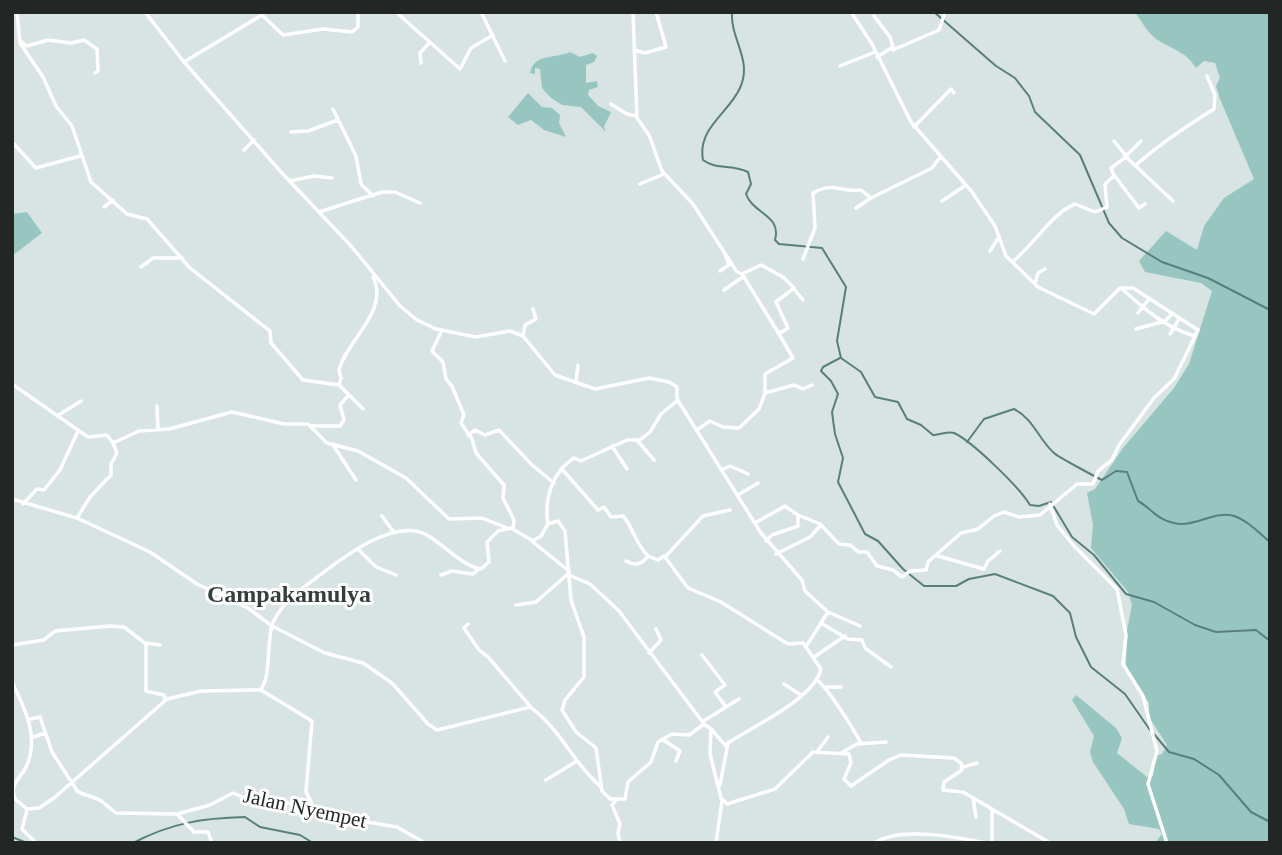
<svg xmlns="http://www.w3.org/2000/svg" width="1282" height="855" font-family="'Times New Roman',serif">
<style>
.green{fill:#97c6c1}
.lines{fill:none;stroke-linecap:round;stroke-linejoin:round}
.stream{stroke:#5a7f7b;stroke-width:2}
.minor{stroke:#fff;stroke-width:3.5}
.labels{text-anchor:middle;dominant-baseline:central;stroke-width:6;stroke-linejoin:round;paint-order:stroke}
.street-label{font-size:21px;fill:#222726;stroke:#fff}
.quarter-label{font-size:24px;font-weight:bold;fill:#343e3d;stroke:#fff}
</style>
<rect width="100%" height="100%" fill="#d7e4e3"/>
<path class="green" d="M1135,12H1270V843H1155L1162,834L1159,829L1129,824L1124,809L1093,762L1090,752L1094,736L1072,700L1076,695L1116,728L1122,738L1117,753L1147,777L1153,776L1156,756L1162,754L1167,745L1149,717V703L1126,667L1127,630L1132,605L1128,592L1091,548L1093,525L1087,493L1095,489L1123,448L1174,388L1189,364L1212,291L1201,283L1145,272L1139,261L1166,231L1197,250L1204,226L1224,198L1254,179L1220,99L1216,86L1220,78L1215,63L1204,61L1196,68C1186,52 1176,51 1161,42C1149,36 1142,22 1135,12Z
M570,52L580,57L593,53L597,56L594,62L586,65V83L597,81L598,87L589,90L588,95L598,106L611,112L604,127L606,132L581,107L562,105L550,97L542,88L540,69L535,68V74L530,73C534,53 554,59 570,52Z
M528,93L542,107L552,108L560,115L559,123L566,137L544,130L531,120L518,125L508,117Z
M27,212L42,233L12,256V214Z"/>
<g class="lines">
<path class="stream" d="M732,12C730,39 753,60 740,88C729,113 697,128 703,160C716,170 733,164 748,172L751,184L746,194C753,214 782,215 775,240L779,244L822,248L846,287L837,341L841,358L861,372L875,397L898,402L907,419L921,425L933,435C939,435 948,431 954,433C972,441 1020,488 1030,505L1039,506L1051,502L1072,537L1094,555L1126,594L1154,602L1195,625L1216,632L1256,630L1270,641
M934,12L996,66L1015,78L1029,96L1035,112L1080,155L1109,223L1122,238L1162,262L1208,278L1270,310
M840,358L823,367L821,371L831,381L838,394L832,412L835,434L843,458L838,482L865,534L878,541L903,569L924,586H956L969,579L995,574L1053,596L1070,613L1076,637L1091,667L1125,694L1150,730
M967,442L984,419L1014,409C1033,418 1039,440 1054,453C1058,457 1098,478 1102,480L1116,471L1127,472L1138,501C1151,508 1157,520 1174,523C1194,528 1215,510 1234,516C1247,520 1259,533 1270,542
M1154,734L1169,752L1194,759L1219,775L1251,812L1270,822
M12,837L27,843
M133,843C171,823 203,818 245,817L260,827L300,835L313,843"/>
<path class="minor" d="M17,12L20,43L43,77L56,106L72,126L91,182L127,214L147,219L190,268L270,331L271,343L303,380L339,385L341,378L339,370C346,341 390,311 373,277
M145,12L184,62L281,172L352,247L400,306L417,320L436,329L476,337L510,331L523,336L555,375L595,389L649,378L669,382L677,387V399L761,533L802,580L805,591L828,612L860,626
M396,12L460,69L471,48L493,35
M481,12L505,61
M633,12L637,118L649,135L662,171L693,204L737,272L742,274L761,265L783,277L794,288L776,302L788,328L779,334L793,358L765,374V393
M874,16L890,37L893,47L877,57
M22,42L27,46L48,40L71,43L84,40L97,49L98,71L95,73
M634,50L645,53L666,47L656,12
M893,50L939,30L945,12
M184,62L262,15L283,35L323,29L352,32L358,27V12
M421,63L420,53L430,42
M840,66L875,52
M611,104L627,114L636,116
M333,109L356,156L361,184L373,196
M914,127L951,89L954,93
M291,132L308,131L338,120
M1114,141L1127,157
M12,142L36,168L80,156
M244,150L254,140
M1126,156L1141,141
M1136,165C1161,143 1185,127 1214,109L1215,95L1207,76
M1114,175L1139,208L1145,204
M290,181L314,176L332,178
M640,184L664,174
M942,201L966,185
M104,207L113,200
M856,208L871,198
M319,212L382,192H395L420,203
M990,251L999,237
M803,259L815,228L813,193C834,181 840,193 861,190L871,198L932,168L941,156
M1012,262C1033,246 1052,213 1075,204L1095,212L1107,207L1105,184L1114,176L1111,168L1126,157L1173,201
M141,267L153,258H182
M720,271L729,265L724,252
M742,274L779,334
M1035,284L1038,273L1045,269
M1121,288C1142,307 1167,329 1195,336
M794,289L803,300
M724,290L744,276
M1138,313L1149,299
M1136,329L1165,321L1172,314
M442,330L432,351L443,362L446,379L452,386L464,415L461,423L472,439L476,453L504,485L503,498L514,520L513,529
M1170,334L1179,319
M523,336L525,325L536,319L533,309
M576,382L578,365
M12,384L88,437L107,435L113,443L139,431L169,429L232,412L284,424H308L327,443L358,451L406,478L449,519L482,518L507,528
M339,385L363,409
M157,406L158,430
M57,416L81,401
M312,426H340L344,420L340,405L348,396
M697,430L710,421L723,427L739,428L759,409L765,393L794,385L803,389L812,385
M468,435L475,430L485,435L499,430L532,465L554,483
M637,440L654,460
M113,443L117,453L111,464V475L90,497L77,518L150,552L197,584L248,608L272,626L325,653L363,663L392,683L428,724L437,730L530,707C560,728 573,763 600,786
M333,445L356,480
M612,446L627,469
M561,468L598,510L604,507L611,517L623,516C634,528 634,542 648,556C642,565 634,566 626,561
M721,470L730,466L748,474
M738,495L758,483
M12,499L77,518
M23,504L37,489L44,490L60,470L78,431
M1050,504L1057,525L1074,546L1117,589L1126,635L1123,664L1143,696L1157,751L1148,784L1167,843
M382,516L393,531
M755,523L785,506L798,515
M548,524C544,499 552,472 574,458L581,461L627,440H640L650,432L661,414L678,400
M766,541L772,535L798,526V515L820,524L839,544L850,545L859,552H867L877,566L893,570L902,577L910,571L926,570L928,562L961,533L978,529L994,516L1004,512L1019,517L1040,515L1077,484H1093L1098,471L1112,460L1119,445L1154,398L1174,379L1198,330L1133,288H1120L1094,314L1038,287L1006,256L995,226L972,192L911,122L872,44L851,12
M533,542L569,571
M358,549L376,567L396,575
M776,554L810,537L821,525
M648,556L658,560L664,556
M938,556L984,569L988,561L1000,551
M441,575L452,571L473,574L479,569
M569,575L590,584L619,611L704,724
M516,605L536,602L569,573
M821,623L848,639L862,640L865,648L891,667
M468,624L464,628L479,650L488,657L530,706
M146,643L160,645
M12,645L44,640L55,631L110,626L124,627L146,644V691L164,695L165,700
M807,645L828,612
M649,653L661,640L656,629
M702,655L725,685L715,692L726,707
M814,657L845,636
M817,680C828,688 854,730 861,743
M12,682C25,709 40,738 26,767C22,776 14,780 13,791L15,799L27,809L39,808L54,798L167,699L201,691L260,690C271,680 267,642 272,625C275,615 284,606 291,597C321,576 388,513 427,535C443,544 462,566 481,569L489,562L487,542L498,531L511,528L533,541L541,536L548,524L558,521L565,531L571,600L584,637V677L565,700L562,710L576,732L596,748L602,791L610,799H625L628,782L651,762L658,742L672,734L689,735L704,724L711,729L710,754L721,798L727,804L775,789L813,752L849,754L851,763L844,779L851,786L889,760L901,755L954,758L961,763L962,770L944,782L943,790L963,792L1050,843
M784,684L801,695
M826,687H841
M261,690L312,721L306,792L312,804
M30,719L40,717L52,752L78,792L100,800L116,813L177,814L210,805L233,793L252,801L303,804L339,812L361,821L397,827L425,843
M705,720L739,699
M711,729L726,746
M31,738L45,733
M662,739L680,751L676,761
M817,752L828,737
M843,752L857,744L886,742
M963,767L977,763
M546,780L577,761
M720,785L728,743C753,726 814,699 821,669L803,643L788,644L721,602L688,588L665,557L703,516L730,510
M973,798L976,817
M616,800L612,805L620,824L618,833L620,843
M27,810L22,829L36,843
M992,810V843
M177,814L194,832H208L212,843
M630,843H719
M716,843L722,801
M763,843H790
M874,843C900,826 957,837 986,843"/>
</g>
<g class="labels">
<g class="street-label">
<text transform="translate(305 808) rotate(12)">Jalan Nyempet</text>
</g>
<g class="quarter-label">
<text x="289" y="594">Campakamulya</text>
</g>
</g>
<rect width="1282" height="855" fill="none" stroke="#222726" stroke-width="28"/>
</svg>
